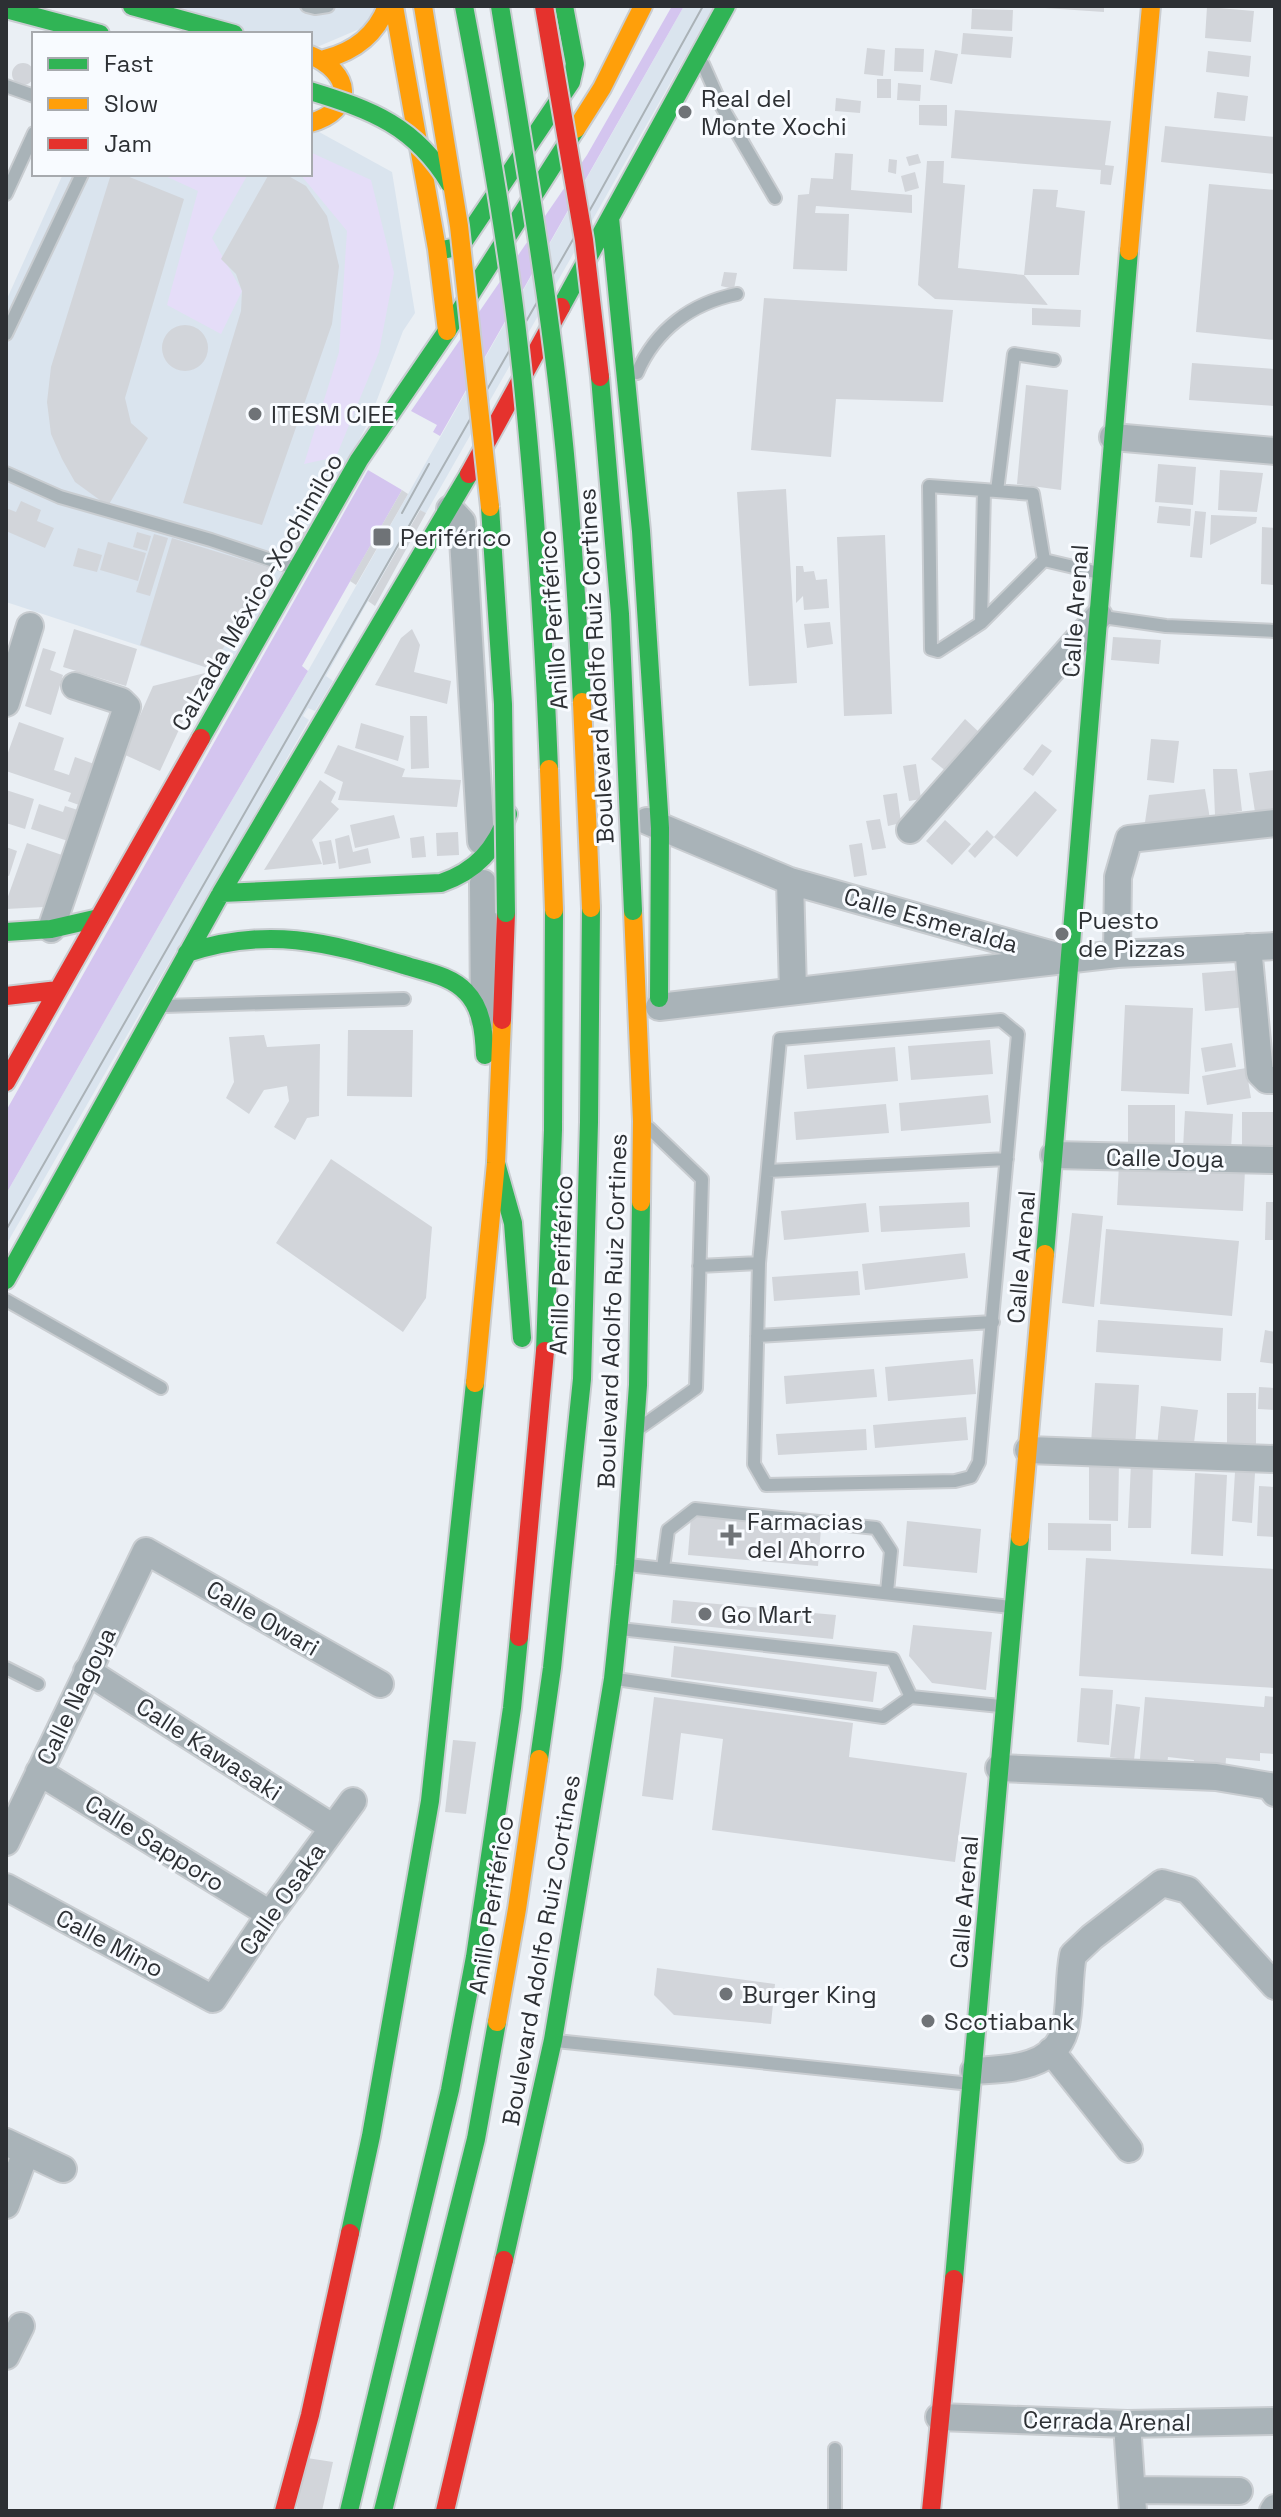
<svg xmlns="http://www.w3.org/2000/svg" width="1281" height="2517" font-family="'Space Grotesk',sans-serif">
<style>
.built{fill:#dae4ee}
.green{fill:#e5ddf8}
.forest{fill:#d4c5ef}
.building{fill:#d2d5da}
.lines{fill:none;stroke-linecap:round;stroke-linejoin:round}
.lane-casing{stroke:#c9cdd1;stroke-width:16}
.street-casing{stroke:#c9cdd1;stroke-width:30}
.fast-casing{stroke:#c9cdd1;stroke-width:22}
.slow-casing{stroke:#c9cdd1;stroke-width:22}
.jam-casing{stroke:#c9cdd1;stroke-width:22}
.lane{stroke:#a9b3b8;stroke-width:12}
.street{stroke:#a9b3b8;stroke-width:26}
.fast{stroke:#30b455;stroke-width:18}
.slow{stroke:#ff9f0a;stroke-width:18}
.jam{stroke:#e5322d;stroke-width:18}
.tram{stroke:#aab2b7;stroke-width:2}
.fast-bridge-casing{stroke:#c9cdd1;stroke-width:22;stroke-linecap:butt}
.slow-bridge-casing{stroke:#c9cdd1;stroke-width:22;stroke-linecap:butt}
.jam-bridge-casing{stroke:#c9cdd1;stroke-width:22;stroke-linecap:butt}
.fast-bridge{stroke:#30b455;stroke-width:18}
.slow-bridge{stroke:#ff9f0a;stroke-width:18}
.jam-bridge{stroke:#e5322d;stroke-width:18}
.poi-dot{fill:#6f7377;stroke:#f8fbff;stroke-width:3}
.labels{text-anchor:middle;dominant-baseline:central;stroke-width:6;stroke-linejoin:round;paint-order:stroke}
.poi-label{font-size:24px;fill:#2d3034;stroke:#f8fbff;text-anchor:start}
.street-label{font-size:24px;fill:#2d3034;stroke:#f8fbff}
</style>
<rect width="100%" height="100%" fill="#eaeff4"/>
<path class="built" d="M162,6H379L376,22L310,50V34H256Z
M684,6H714L426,513L419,510L326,676L333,681L315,711L308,708L303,716L309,720L6,1245V1194L185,880L308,671Z
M310,127L392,172L415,313L403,331L369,421L235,677L6,602V301L63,174H310Z"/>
<path class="green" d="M310,152L371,180L394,273L379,352L336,457L304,464L339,352L347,231L300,174H310Z
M161,174H248L212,238L242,291L221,334L167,305L198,191Z"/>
<path class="forest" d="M672,6H684L440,436L433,432L437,425L411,411L587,155Z
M368,470L402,490L302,666L308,671L185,880L6,1194V1111Z"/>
<path class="building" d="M1045,6H1104V12L1045,8Z
M1207,7L1254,11L1251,42L1205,38Z
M972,9L1013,10L1012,31L971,29Z
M963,33L1013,37L1011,58L961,54Z
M867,48L885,50L883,76L864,74Z
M895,48L924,49L923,72L894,71Z
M935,50L958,54L952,84L930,80Z
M1208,51L1251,56L1249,77L1206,72Z
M12 74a11 11 0 1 1 22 0a11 11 0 1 1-22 0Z
M877,79H891V98H877Z
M898,83L921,85L920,101L897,100Z
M1217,92L1248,96L1245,121L1214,118Z
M836,98L861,101L860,113L835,111Z
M919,105H947V126L919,125Z
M955,110L1111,121L1105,165L1114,166L1111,185L1100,184L1101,170L951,158Z
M1165,126L1275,137V174L1161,162Z
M835,153L853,154L851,190L912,195V213L816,206L815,213L849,214L847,271L793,269L798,195L809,194L811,178L833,179Z
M918,154L921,163L909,166L906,157Z
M889,159L897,160L896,174L888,172Z
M927,161H944L943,183L965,185L958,268L1024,275L1033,189L1058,190L1056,207L1085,211L1079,275H1024L1048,305L935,299L918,285Z
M915,172L919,188L905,192L901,176Z
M111,174H122L184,199L125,398L131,423L148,438L108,506L75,482L62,459L51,434L47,402L51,367Z
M269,174H285L306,186L327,216L339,266L332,324L262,525L183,503L241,311L242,291L236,274L221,259Z
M1209,184L1275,190V340L1196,332Z
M724,272L737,273L734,289L721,286Z
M764,298L953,310L943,402L836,399L831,457L751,450Z
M1032,308L1081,310L1080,327L1032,325Z
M162 348a23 23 0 1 1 46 0a23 23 0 1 1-46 0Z
M1192,363L1275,369V406L1189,400Z
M1026,385L1068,390L1061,490L1017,484Z
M1158,464L1196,467L1193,505L1155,502Z
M1220,470L1263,473L1257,512L1218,510Z
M786,489L797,683L749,686L737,492Z
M402,490L408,494L356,585L350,581Z
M21,501L41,510L37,521L54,528L45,548L6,531V508L16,512Z
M1159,506L1191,509L1190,526L1157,523Z
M420,510L426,513L375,606L368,601Z
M1195,511L1206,512L1202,558L1190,557Z
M1211,515L1257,517L1256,523L1210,545Z
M294,520L310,529L297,552L281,544Z
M1262,527L1275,528V585L1261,584Z
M137,532L151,536L147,551L133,547Z
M154,534L168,538L150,596L136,592Z
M885,535L892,714L844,716L837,537Z
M172,538L270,568L211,669L140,645Z
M108,542L146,553L138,581L100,570Z
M78,548L102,555L97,572L73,566Z
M796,566H803L804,572L814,571L816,580L827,579L829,608L804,610L803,596L796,603Z
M830,622L833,644L807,648L804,624Z
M74,629L137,649L126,686L63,667Z
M412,629L420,645L414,672L451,681L447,704L375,685L401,638Z
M1113,637L1161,640L1159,664L1111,660Z
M43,648L56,652L50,670L63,675L51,715L25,706Z
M205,673L160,771L123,754L153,686Z
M410,716H427L429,768L411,769Z
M965,719L980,733L947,772L931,759Z
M19,722L64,738L54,770L69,775L75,757L94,764L79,805L68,801L71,793L6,771V758Z
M361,723L404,736L398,761L355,748Z
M1151,739L1179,741L1174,783L1147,780Z
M1042,744L1052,751L1033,776L1023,769Z
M338,745L405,769L402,777L461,780L457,807L338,800L343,782L324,773Z
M916,764L921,799L909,801L903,766Z
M1213,769H1237L1242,811L1215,815Z
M1275,770V809L1255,812L1249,773Z
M320,780L336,792L331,802L339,809L312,840L322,864L264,870Z
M1205,789L1210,819L1144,829L1149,795Z
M6,790L34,799L25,829L6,823Z
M1035,791L1057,810L1017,857L994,837Z
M897,793L901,823L888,826L883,795Z
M39,804L63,812L65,806L78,810L68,841L31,829Z
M394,815L400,838L355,848L350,825Z
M880,819L886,848L872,850L866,821Z
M945,820L971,844L952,865L926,841Z
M987,830L994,837L975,858L968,851Z
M458,832L459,855L437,856L436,833Z
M349,835L353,852L368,848L371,863L339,869L335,839Z
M424,836L426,857L412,858L410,838Z
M331,840L336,863L323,865L319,842Z
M27,843L62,855L44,907L6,909V902Z
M862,843L867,875L854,877L849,845Z
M6,847L17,851L9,876L6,875Z
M1242,970L1246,1007L1205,1011L1202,973Z
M1125,1005L1193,1008L1189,1094L1121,1091Z
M348,1030H413L412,1097L347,1096Z
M264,1035L267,1047L320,1044L319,1116L307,1118L295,1140L274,1127L289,1101L287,1086L264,1090L249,1114L226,1098L234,1082L229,1037Z
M990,1040L993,1074L911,1080L908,1046Z
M1232,1043L1236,1067L1205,1072L1201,1048Z
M895,1047L898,1081L807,1089L804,1055Z
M1246,1068L1251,1098L1207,1105L1202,1076Z
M988,1095L991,1123L901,1131L899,1103Z
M886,1104L889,1133L796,1140L794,1112Z
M1128,1105H1175V1144L1128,1143Z
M1185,1111L1233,1114L1231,1150L1183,1148Z
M1242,1112H1275V1148L1242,1147Z
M331,1159L432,1227L426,1298L403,1332L276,1243Z
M1119,1163L1245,1170L1243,1211L1117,1205Z
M969,1202L970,1227L881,1232L879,1206Z
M1266,1202H1275V1240H1265Z
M866,1203L869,1232L784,1240L781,1211Z
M1072,1213L1103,1216L1094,1307L1062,1303Z
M1106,1229L1239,1241L1232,1316L1100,1304Z
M965,1253L968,1278L865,1290L862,1264Z
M858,1271L860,1295L774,1301L772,1277Z
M1098,1320L1223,1328L1221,1361L1096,1352Z
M1265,1330L1275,1332V1364L1260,1362Z
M973,1359L976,1394L888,1401L885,1367Z
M874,1369L877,1397L786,1404L784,1376Z
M1095,1383L1139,1385L1135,1447L1091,1444Z
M1259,1387L1275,1388V1410L1258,1409Z
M1227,1393H1256V1448H1227Z
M1161,1406L1198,1410L1193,1451L1157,1447Z
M966,1417L968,1440L875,1448L873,1425Z
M866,1429L867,1450L778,1455L776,1434Z
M1089,1460H1119L1118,1521L1089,1520Z
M1131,1463L1153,1464L1151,1528H1128Z
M1235,1472L1255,1473L1252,1523L1232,1521Z
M1195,1473L1227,1475L1223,1556L1191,1554Z
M1259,1486L1275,1487V1537L1257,1536Z
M691,1516L821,1528L818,1566L688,1555Z
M907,1521L981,1529L977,1573L903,1566Z
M1048,1523L1111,1524V1551L1048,1550Z
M1086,1558L1275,1569V1688L1079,1676Z
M673,1600L836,1615L833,1639L671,1623Z
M913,1625L992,1632L986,1690L932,1683L909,1656Z
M674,1646L877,1672L873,1702L671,1677Z
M1081,1688L1113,1690L1109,1745L1077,1742Z
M1265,1696L1275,1697V1754L1260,1753V1761L1226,1758L1225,1773L1193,1771L1194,1760L1168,1757L1166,1774L1139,1771L1145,1697L1264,1707Z
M654,1697L853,1723L849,1757L967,1773L955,1862L712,1830L723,1739L681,1733L673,1800L642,1796Z
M1116,1704L1140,1707L1134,1760L1110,1757Z
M453,1740L476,1742L466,1814L445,1812Z
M657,1968L775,1984L771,2024L674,2015L654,1995Z
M307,2458L333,2462L322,2511H296Z"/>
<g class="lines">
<g class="lane-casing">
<path id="lane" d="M307,6L315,8L328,6
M703,64L722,107L775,198
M6,86L34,96
M6,194L34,133
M6,334L82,174
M637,373C656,329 692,303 737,294
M6,473L60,497L211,540L295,568
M984,490L929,486L931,649L938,651L981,623L1044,560
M997,491L1014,354L1054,360
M1103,617L1166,626L1275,631
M981,623L984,490L1033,494L1044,560L1099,573
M164,1006L404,999
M1001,1020L1018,1034L979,1462L971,1477L955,1481L766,1485L754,1464L759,1263L780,1039Z
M768,1171L1007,1159
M699,1266L759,1263
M6,1300L161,1388
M757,1336L993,1322
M641,1427L696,1388L702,1179L649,1128
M628,1565L1011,1607
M663,1568L668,1530L695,1509L876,1528L891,1551L887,1592
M620,1629L893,1659L911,1697
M6,1668L38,1684
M616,1679L883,1717L911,1697L1000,1706
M556,2041L971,2084
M835,2449V2511"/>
</g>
<g class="street-casing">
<path id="street" d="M1113,437L1275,451
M450,509L462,522L481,841
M6,703L30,626
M647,821L790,881L1057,956
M910,830L1099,616
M790,881L793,991
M483,883L484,1019
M51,929L127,707L121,701L75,686
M1248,947L1260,1073L1267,1080H1275
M1117,954L1118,877L1129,839L1275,823
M659,1007L1117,954L1275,946
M1054,1155L1275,1160
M1028,1450L1275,1459
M87,1671L332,1827
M999,1768L1216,1777L1270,1786L1275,1793
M39,1772L270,1914
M6,1842L146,1551L380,1684
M6,1887L213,1999L270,1914L353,1801
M1051,2051L1129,2149
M974,2071C1006,2069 1054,2069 1065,2030C1071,2007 1068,1980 1073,1955L1092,1937L1162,1883L1188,1890L1275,1986
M6,2142L63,2169
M6,2205L26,2152
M6,2356L21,2326
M939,2417L1127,2424L1275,2421
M1127,2424L1133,2511
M1132,2490L1239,2491
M1273,2511L1275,2508"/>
</g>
<g class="fast-casing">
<path id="fast" d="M132,6L234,34
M6,9L100,34
M610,218L641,531L660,828L659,998
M442,250L457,247L464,241L571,82L575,64L564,6
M561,307L726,6
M201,738L359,460L447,331L576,129
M221,893L441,883C476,871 496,849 508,814
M6,932L51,929L99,918
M187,953C267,926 326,942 404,965C425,972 450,975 466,992C482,1008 484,1033 485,1055
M496,1163L513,1223L522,1338
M1045,1254L1129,251
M6,1280L221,893L469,474
M545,1351L553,1130L554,910
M539,1759L552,1668L582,1379L589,1122L591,908
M350,2233L371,2136L430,1801L475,1383
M504,2260L553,2040L613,1679L625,1565L638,1385L641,1202
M954,2279L1020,1537
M349,2511L450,2090L475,1957L512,1708L519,1637
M383,2511L476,2139L497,2022"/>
</g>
<g class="slow-casing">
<path id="slow" d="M394,6L437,249L447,331
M310,55C351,72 357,110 310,123
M325,59C355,51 376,35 387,6
M576,129L602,88L643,6
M1129,251L1151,6
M633,911L642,1121L641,1202
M475,1383L496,1163L502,1020
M1020,1537L1045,1254
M497,2022L517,1909L539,1759"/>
</g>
<g class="jam-casing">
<path id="jam" d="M469,474L561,307
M6,996L58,990
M502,1020L506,913
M6,1082L201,738
M519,1637L545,1351
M284,2511L310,2415L350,2233
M445,2511L504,2260
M931,2511L954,2279"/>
</g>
<use href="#lane" class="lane"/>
<use href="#street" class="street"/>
<use href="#fast" class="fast"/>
<use href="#slow" class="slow"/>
<use href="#jam" class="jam"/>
<path class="tram" d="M402,513L429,464
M6,1230L595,201L703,6"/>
<g class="fast-bridge-casing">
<path id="fast-bridge" d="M464,6C484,111 503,216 516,322C534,471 543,620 549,769
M500,6C521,136 544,267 559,398C571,499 577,600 582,702
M310,91C372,110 415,126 450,184
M600,377L620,614L633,911
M490,507L503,704L506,913"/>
</g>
<g class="slow-bridge-casing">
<path id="slow-bridge" d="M423,6L459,226L490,507
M582,702L591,908
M549,769L554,910"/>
</g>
<g class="jam-bridge-casing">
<path id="jam-bridge" d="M544,6L584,240L600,377"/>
</g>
<use href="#fast-bridge" class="fast-bridge"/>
<use href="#slow-bridge" class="slow-bridge"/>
<use href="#jam-bridge" class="jam-bridge"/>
</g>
<g class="poi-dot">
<circle cx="685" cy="112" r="8"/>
<circle cx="255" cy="414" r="8"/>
<rect x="372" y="527" width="20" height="20" rx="4"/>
<circle cx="1062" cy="934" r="8"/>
<path d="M727 1523h8v8h8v8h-8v8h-8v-8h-8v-8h8z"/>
<circle cx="705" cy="1614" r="8"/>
<circle cx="726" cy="1994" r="8"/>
<circle cx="928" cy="2021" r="8"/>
</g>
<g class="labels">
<g class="poi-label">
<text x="701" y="98">Real del<tspan x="701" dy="28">Monte Xochi</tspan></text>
<text x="271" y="414">ITESM CIEE</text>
<text x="400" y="537">Periférico</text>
<text x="1078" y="920">Puesto<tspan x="1078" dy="28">de Pizzas</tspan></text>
<text x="747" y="1521">Farmacias<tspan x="747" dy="28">del Ahorro</tspan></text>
<text x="721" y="1614">Go Mart</text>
<text x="742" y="1994">Burger King</text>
<text x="944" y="2021">Scotiabank</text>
</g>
<g class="street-label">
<text transform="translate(257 592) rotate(-60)">Calzada México-Xochimilco</text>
<text transform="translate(1075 611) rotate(-86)">Calle Arenal</text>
<text transform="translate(553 620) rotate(-94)">Anillo Periférico</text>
<text transform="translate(596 666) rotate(-93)">Boulevard Adolfo Ruiz Cortines</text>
<text transform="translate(931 920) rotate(16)">Calle Esmeralda</text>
<text transform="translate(1165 1158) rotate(1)">Calle Joya</text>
<text transform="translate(1021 1257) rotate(-85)">Calle Arenal</text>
<text transform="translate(561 1265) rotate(-88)">Anillo Periférico</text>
<text transform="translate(612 1311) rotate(-88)">Boulevard Adolfo Ruiz Cortines</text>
<text transform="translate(263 1618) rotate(30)">Calle Owari</text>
<text transform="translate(76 1696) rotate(-64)">Calle Nagoya</text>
<text transform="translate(209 1749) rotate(33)">Calle Kawasaki</text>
<text transform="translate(155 1843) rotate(32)">Calle Sapporo</text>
<text transform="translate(282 1899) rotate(-55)">Calle Osaka</text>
<text transform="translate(964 1902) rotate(-85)">Calle Arenal</text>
<text transform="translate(491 1905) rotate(-81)">Anillo Periférico</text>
<text transform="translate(110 1943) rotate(28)">Calle Mino</text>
<text transform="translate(541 1950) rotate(-80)">Boulevard Adolfo Ruiz Cortines</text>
<text transform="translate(1107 2421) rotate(1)">Cerrada Arenal</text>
</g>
</g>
<rect width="1281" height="2517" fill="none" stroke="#2d3034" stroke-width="16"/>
<rect x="32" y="32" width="280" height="144" fill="#f8fbff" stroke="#a7aaae" stroke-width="2"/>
<rect x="48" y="58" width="40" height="12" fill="#30b455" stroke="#a7aaae" stroke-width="2"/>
<text x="104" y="72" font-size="24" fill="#2d3034">Fast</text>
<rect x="48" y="98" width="40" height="12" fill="#ff9f0a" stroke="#a7aaae" stroke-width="2"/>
<text x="104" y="112" font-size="24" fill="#2d3034">Slow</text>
<rect x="48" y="138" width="40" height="12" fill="#e5322d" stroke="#a7aaae" stroke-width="2"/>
<text x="104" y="152" font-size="24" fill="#2d3034">Jam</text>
</svg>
